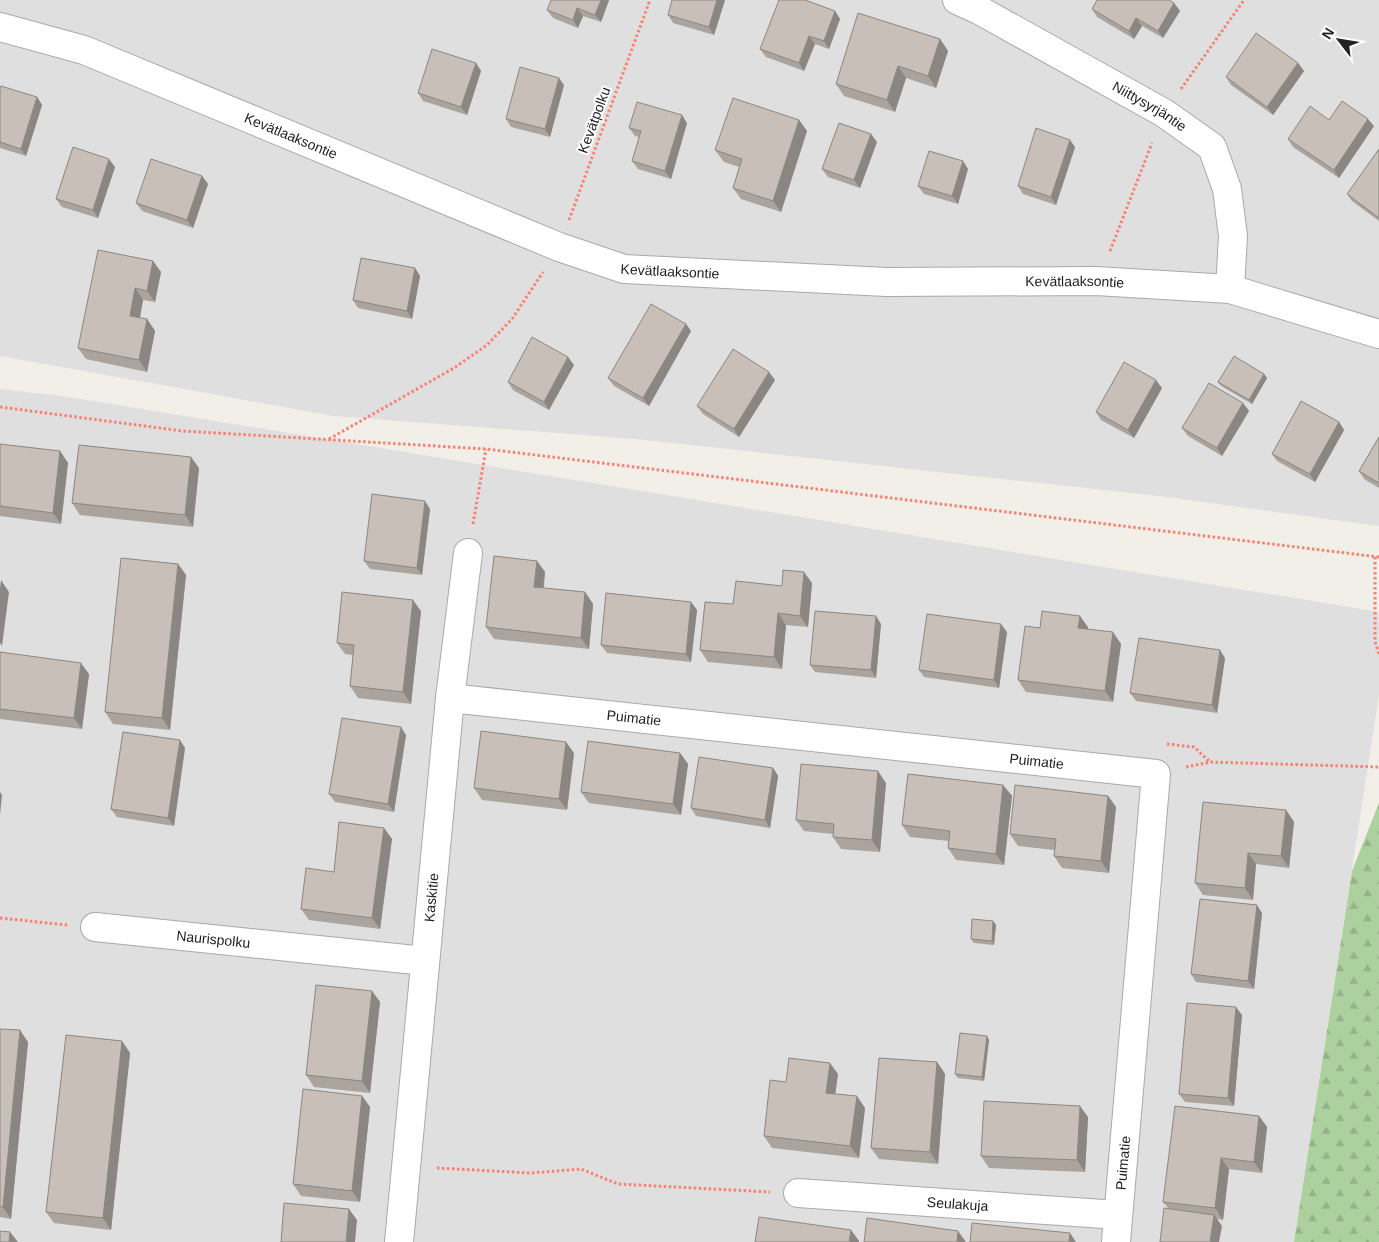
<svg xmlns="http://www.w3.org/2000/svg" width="1379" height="1242" font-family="Helvetica,sans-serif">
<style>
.residential{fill:#e0dfdf}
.forest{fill:url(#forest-firs)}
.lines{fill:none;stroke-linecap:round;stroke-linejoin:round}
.minor-casing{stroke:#a9a9a9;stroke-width:30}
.path{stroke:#fa8072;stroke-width:3;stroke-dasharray:2.5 2.5;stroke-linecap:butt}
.minor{stroke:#fff;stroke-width:28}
.wall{fill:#aba49e}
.shaded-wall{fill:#8b8681}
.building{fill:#c7bfb8;stroke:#8b8681}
.labels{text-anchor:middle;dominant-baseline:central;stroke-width:4;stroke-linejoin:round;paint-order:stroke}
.street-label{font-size:14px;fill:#222;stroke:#fff}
</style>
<defs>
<pattern id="forest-firs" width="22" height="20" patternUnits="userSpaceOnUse" patternTransform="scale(1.25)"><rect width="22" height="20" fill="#add19e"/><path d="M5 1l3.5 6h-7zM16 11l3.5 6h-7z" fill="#95b388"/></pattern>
</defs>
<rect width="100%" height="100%" fill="#f2efe9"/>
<path class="residential" d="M0,0H1379V526L1159,496L635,439L334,416L0,356Z
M0,389L63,396L1379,612V695L1294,1242H0Z"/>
<path class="forest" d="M1379,803V1242H1294L1352,871Z"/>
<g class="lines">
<g class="minor-casing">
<g id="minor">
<path id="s1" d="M957,0L979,10L1164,113L1212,147L1227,189L1233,236L1230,289"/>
<path id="s2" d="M0,27L84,50L559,247L624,269L886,282L1096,281L1230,289L1379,334"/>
<path id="s3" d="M450,698L1156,774L1116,1242"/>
<path id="s4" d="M95,927L425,961"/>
<path id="s5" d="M798,1193L1118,1215"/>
<path id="s6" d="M399,1242L450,698L468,553"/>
</g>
</g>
<path class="path" d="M1181,89L1244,0
M569,220L650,0
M1110,251L1152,143
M0,407L183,431L486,449L1379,557
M329,439L454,368L487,345L512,319L543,272
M473,524L486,449
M1375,557V642L1379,654
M1167,744L1194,747L1210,762
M1186,767L1210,762L1379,767
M0,918L67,925
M437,1168L531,1173L581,1169L618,1184L770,1192"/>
<use href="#minor" class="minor"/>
</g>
<path class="wall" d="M609,0L601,22L583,16L578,28L553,18L547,10Z
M725,0L714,35L673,23L668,15Z
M1174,3L1180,11L1163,38L1142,26L1134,39L1097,17L1092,9Z
M835,11L840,19L829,49L815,44L804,71L766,57L760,49Z
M940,39L948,51L936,88L906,78L895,112L844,96L836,84Z
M476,63L481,71L467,115L423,101L418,93Z
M1298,63L1304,71L1273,115L1231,85L1226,77Z
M564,85L550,137L511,127L506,119Z
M0,88L37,97L42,105L26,156L0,148Z
M799,120L807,131L781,212L741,199L733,188L739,167L724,162L715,150Z
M1329,120L1374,126L1339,178L1293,147L1288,139Z
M687,123L671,179L638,169L632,161L639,137L635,136L629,128Z
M877,142L860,188L828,177L822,169Z
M1075,147L1056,205L1023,194L1018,186Z
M1379,149V221L1352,201L1347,194Z
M115,167L98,218L62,207L56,199Z
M968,169L958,204L924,194L918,186Z
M202,176L208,184L193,228L142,211L136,203Z
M153,261L161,272L155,302L143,300L140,318L147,319L155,331L147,372L86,359L78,348Z
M415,268L420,276L412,319L358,308L353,300Z
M686,324L691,331L649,406L614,386L608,378Z
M574,365L549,410L513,390L508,382Z
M1264,374L1267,378L1252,404L1221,386L1218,382Z
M775,380L739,437L703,414L697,406Z
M1162,388L1134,438L1101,420L1096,412Z
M1243,403L1249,411L1222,456L1188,436L1182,428Z
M1339,422L1344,430L1315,482L1277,461L1272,454Z
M1379,437V488L1364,479L1359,471Z
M0,444L60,451L68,463L61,524L0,516Z
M199,468L193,527L80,515L72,503Z
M430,509L422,575L370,569L364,561Z
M537,561L545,572L544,588L585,592L593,604L589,649L494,639L486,627Z
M178,564L186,575L170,730L113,724L105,712Z
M812,583L808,627L786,625L782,669L708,662L700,650L733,604L782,586Z
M691,602L697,610L691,662L607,653L601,645Z
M421,611L411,704L358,698L350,686L353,655L345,654L337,643Z
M881,624L876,678L815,672L810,665Z
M1088,627V629L1121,644L1113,702L1026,692L1018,680L1040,628Z
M1007,632L999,688L924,677L919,670Z
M0,652L89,674L82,729L0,719Z
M1225,658L1217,713L1136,701L1130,693Z
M406,735L394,812L335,802L329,794Z
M185,748L174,826L117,817L111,809Z
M574,753L567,810L482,800L474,788Z
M680,753L688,764L681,815L589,803L581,792Z
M773,768L778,776L770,828L696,816L691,808Z
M886,783L880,852L841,849L833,837V834L804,831L796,820Z
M1003,785L1012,796L1004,865L956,860L948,848L949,841L910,837L902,825Z
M1108,796L1116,807L1109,873L1062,868L1054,856V850L1018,846L1010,834Z
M1286,810L1294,822L1289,868L1256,864L1253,900L1203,895L1195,883Z
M384,828L392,839L380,929L309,920L301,909Z
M1262,913L1254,989L1196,982L1191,974Z
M993,921L996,925L994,945L974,943L971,939Z
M372,991L380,1002L370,1093L314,1087L306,1075Z
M1242,1015L1234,1106L1185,1102L1179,1094Z
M0,1029L28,1042L11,1219L0,1217Z
M987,1036L989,1040L984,1081L958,1078L955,1074Z
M122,1041L130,1053L111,1230L54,1223L46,1212Z
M937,1062L945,1074L938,1164L879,1159L871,1148Z
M838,1074L835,1094L865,1108L859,1158L772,1148L764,1136L786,1082Z
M362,1096L370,1107L360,1202L301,1196L293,1184Z
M1259,1116L1267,1127L1262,1173L1229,1169L1223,1220L1217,1219L1222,1226L1168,1208L1163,1202Z
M1088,1117L1085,1172L989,1168L981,1156Z"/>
<path class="shaded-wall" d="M601,0H609L601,22L595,15Z
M717,0H725L714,35L709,27Z
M1174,3L1180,11L1163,38L1158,31Z
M577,8L583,16L578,28L573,20Z
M835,11L840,19L829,49L824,41Z
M1136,18L1142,26L1134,39L1129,31Z
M809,36L815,44L804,71L799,63Z
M940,39L948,51L936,88L928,76Z
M476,63L481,71L467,115L461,107Z
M1298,63L1304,71L1273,115L1267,107Z
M898,66L906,78L895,112L887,100Z
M559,78L564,85L550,137L545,129Z
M37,97L42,105L26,156L21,149Z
M682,115L687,123L671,179L665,171Z
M1368,119L1374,126L1339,178L1334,170Z
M799,120L807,131L781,212L773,201Z
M871,134L877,142L860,188L854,180Z
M1070,140L1075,147L1056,205L1051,197Z
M109,159L115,167L98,218L93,210Z
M963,161L968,169L958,204L952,196Z
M202,176L208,184L193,228L187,220Z
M153,261L161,272L155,302L147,291Z
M415,268L420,276L412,319L407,311Z
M135,288L143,300L138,327L130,316Z
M147,319L155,331L147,372L139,360Z
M686,324L691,331L649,406L643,398Z
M568,357L574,365L549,410L544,402Z
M769,372L775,380L739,437L734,429Z
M1264,374L1267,378L1252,404L1249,400Z
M1156,380L1162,388L1134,438L1128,430Z
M1243,403L1249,411L1222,456L1217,448Z
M1339,422L1344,430L1315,482L1310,474Z
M60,451L68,463L61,524L53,513Z
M191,457L199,468L193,527L185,515Z
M425,501L430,509L422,575L417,568Z
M537,561L545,572L542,598L534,587Z
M178,564L186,575L170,730L162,718Z
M804,572L812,583L808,627L800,616Z
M1,580L9,592L2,646L0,643V588Z
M585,592L593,604L589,649L581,638Z
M413,600L421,611L411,704L403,692Z
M691,602L697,610L691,662L686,654Z
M778,613L786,625L782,669L774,657Z
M876,616L881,624L876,678L871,670Z
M1080,616L1088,627L1086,639L1078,628Z
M1001,624L1007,632L999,688L994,680Z
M1113,632L1121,644L1113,702L1105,691Z
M1220,650L1225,658L1217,713L1212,705Z
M81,663L89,674L82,729L74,718Z
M401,727L406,735L394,812L388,804Z
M180,740L185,748L174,826L168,818Z
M566,742L574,753L567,810L559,799Z
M680,753L688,764L681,815L673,804Z
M773,768L778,776L770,828L765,820Z
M878,771L886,783L880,852L872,840Z
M1003,785L1012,796L1004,865L996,854Z
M0,792L2,795L0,815Z
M1108,796L1116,807L1109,873L1101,861Z
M1286,810L1294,822L1289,868L1281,856Z
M384,828L392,839L380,929L372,918Z
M1248,853L1256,864L1253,900L1245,888Z
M1257,905L1262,913L1254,989L1248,981Z
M993,921L996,925L994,945L992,941Z
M372,991L380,1002L370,1093L362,1081Z
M1236,1007L1242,1015L1234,1106L1228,1098Z
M20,1030L28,1042L11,1219L3,1207Z
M987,1036L989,1040L984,1081L982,1077Z
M122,1041L130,1053L111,1230L103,1218Z
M937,1062L945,1074L938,1164L930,1152Z
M830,1063L838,1074L834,1104L826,1093Z
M362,1096L370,1107L360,1202L352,1191Z
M857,1096L865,1108L859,1158L850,1146Z
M1080,1106L1088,1117L1085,1172L1077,1160Z
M1259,1116L1267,1127L1262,1173L1254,1162Z
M1221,1158L1229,1169L1223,1220L1215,1208Z
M349,1209L357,1220L355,1242H346Z
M1214,1215L1222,1226L1219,1242H1210Z
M851,1230L859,1241V1242H849Z
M958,1231L966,1242H957Z
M10,1232L18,1242H9Z
M1070,1233L1076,1242H1069Z"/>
<path class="building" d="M551,0H601L595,15L577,8L573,20L547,10Z
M672,0H717L709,27L668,15Z
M779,0H805L835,11L824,41L809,36L799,63L760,49Z
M1097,0H1169L1174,3L1158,31L1136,18L1129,31L1092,9Z
M858,13L940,39L928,76L898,66L887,100L836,84Z
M1256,33L1298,63L1267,107L1226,77Z
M432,49L476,63L461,107L418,93Z
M520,67L559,78L545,129L506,119Z
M1,86L37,97L21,149L0,142V88Z
M733,98L799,120L773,201L733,188L742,159L715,150Z
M1342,101L1368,119L1334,170L1288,139L1310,106L1329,120Z
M637,102L682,115L665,171L632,161L641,131L629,128Z
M839,123L871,134L854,180L822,169Z
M1036,128L1070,140L1051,197L1018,186Z
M73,147L109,159L93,210L56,199Z
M1379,149V218L1347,194Z
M929,151L963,161L952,196L918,186Z
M151,159L202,176L187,220L136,203Z
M98,250L153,261L147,291L135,288L130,316L147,319L139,360L78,348Z
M361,258L415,268L407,311L353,300Z
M651,304L686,324L643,398L608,378Z
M532,337L568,357L544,402L508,382Z
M733,349L769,372L734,429L697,406Z
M1234,356L1264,374L1249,400L1218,382Z
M1124,362L1156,380L1128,430L1096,412Z
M1209,383L1243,403L1217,448L1182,428Z
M1301,401L1339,422L1310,474L1272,454Z
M1379,437V483L1359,471Z
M0,444L60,451L53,513L0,506Z
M79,445L191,457L185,515L72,503Z
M372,494L425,501L417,568L364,561Z
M494,556L537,561L534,587L585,592L581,638L486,627Z
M121,558L178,564L162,718L105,712Z
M783,570L804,572L800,616L778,613L774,657L700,650L705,602L733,604L736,581L782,586Z
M342,592L413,600L403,692L350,686L354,645L337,643Z
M606,593L691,602L686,654L601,645Z
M815,611L876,616L871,670L810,665Z
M1042,611L1080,616L1078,628L1113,632L1105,691L1018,680L1025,626L1040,628Z
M927,614L1001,624L994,680L919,670Z
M1139,638L1220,650L1212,705L1130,693Z
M0,652L81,663L74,718L0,709Z
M342,718L401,727L388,804L329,794Z
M481,731L566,742L559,799L474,788Z
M123,732L180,740L168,818L111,809Z
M588,741L680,753L673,804L581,792Z
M699,757L773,768L765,820L691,808Z
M801,764L878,771L872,840L833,837L834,824L796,820Z
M908,774L1003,785L996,854L948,848L950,831L902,825Z
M1015,785L1108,796L1101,861L1054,856L1056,839L1010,834Z
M1203,802L1286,810L1281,856L1248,853L1245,888L1195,883Z
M339,822L384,828L372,918L301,909L306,868L334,872Z
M1200,899L1257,905L1248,981L1191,974Z
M972,919L993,921L992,941L971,939Z
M316,985L372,991L362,1081L306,1075Z
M1187,1003L1236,1007L1228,1098L1179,1094Z
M0,1029L20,1030L3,1207H0Z
M960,1033L987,1036L982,1077L955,1074Z
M66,1035L122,1041L103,1218L46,1212Z
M789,1058L830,1063L826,1093L857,1096L850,1146L764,1136L770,1080L786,1082Z
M879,1058L937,1062L930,1152L871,1148Z
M303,1089L362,1096L352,1191L293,1184Z
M984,1101L1080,1106L1077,1160L981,1156Z
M1175,1106L1259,1116L1254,1162L1221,1158L1215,1208L1163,1202Z
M284,1203L349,1209L346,1242H281Z
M1164,1208L1214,1215L1210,1242H1160Z
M759,1217L851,1230L849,1242H755Z
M867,1218L958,1231L957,1242H864Z
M972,1223L1070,1233L1069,1242H970Z
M0,1231L10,1232L9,1242H0Z"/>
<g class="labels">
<g class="street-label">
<text stroke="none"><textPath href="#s1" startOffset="220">Niittysyrjäntie</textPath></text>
<text transform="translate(594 120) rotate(-70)">Kevätpolku</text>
<text stroke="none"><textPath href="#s2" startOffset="311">Kevätlaaksontie</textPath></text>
<text stroke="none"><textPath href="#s2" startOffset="716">Kevätlaaksontie</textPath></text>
<text stroke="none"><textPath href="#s2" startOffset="1121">Kevätlaaksontie</textPath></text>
<text stroke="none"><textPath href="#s3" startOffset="185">Puimatie</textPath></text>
<text stroke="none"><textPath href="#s3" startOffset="590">Puimatie</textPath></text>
<text stroke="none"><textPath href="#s6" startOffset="346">Kaskitie</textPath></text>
<text stroke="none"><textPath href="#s4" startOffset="119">Naurispolku</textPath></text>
<text transform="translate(1123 1163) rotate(-85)">Puimatie</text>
<text stroke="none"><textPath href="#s5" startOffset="160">Seulakuja</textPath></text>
</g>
</g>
<g transform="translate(1339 40) rotate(301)" stroke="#ffffff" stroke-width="4" paint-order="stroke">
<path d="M0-4L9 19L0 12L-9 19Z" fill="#222222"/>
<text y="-8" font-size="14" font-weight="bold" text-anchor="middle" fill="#222222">N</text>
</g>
</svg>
